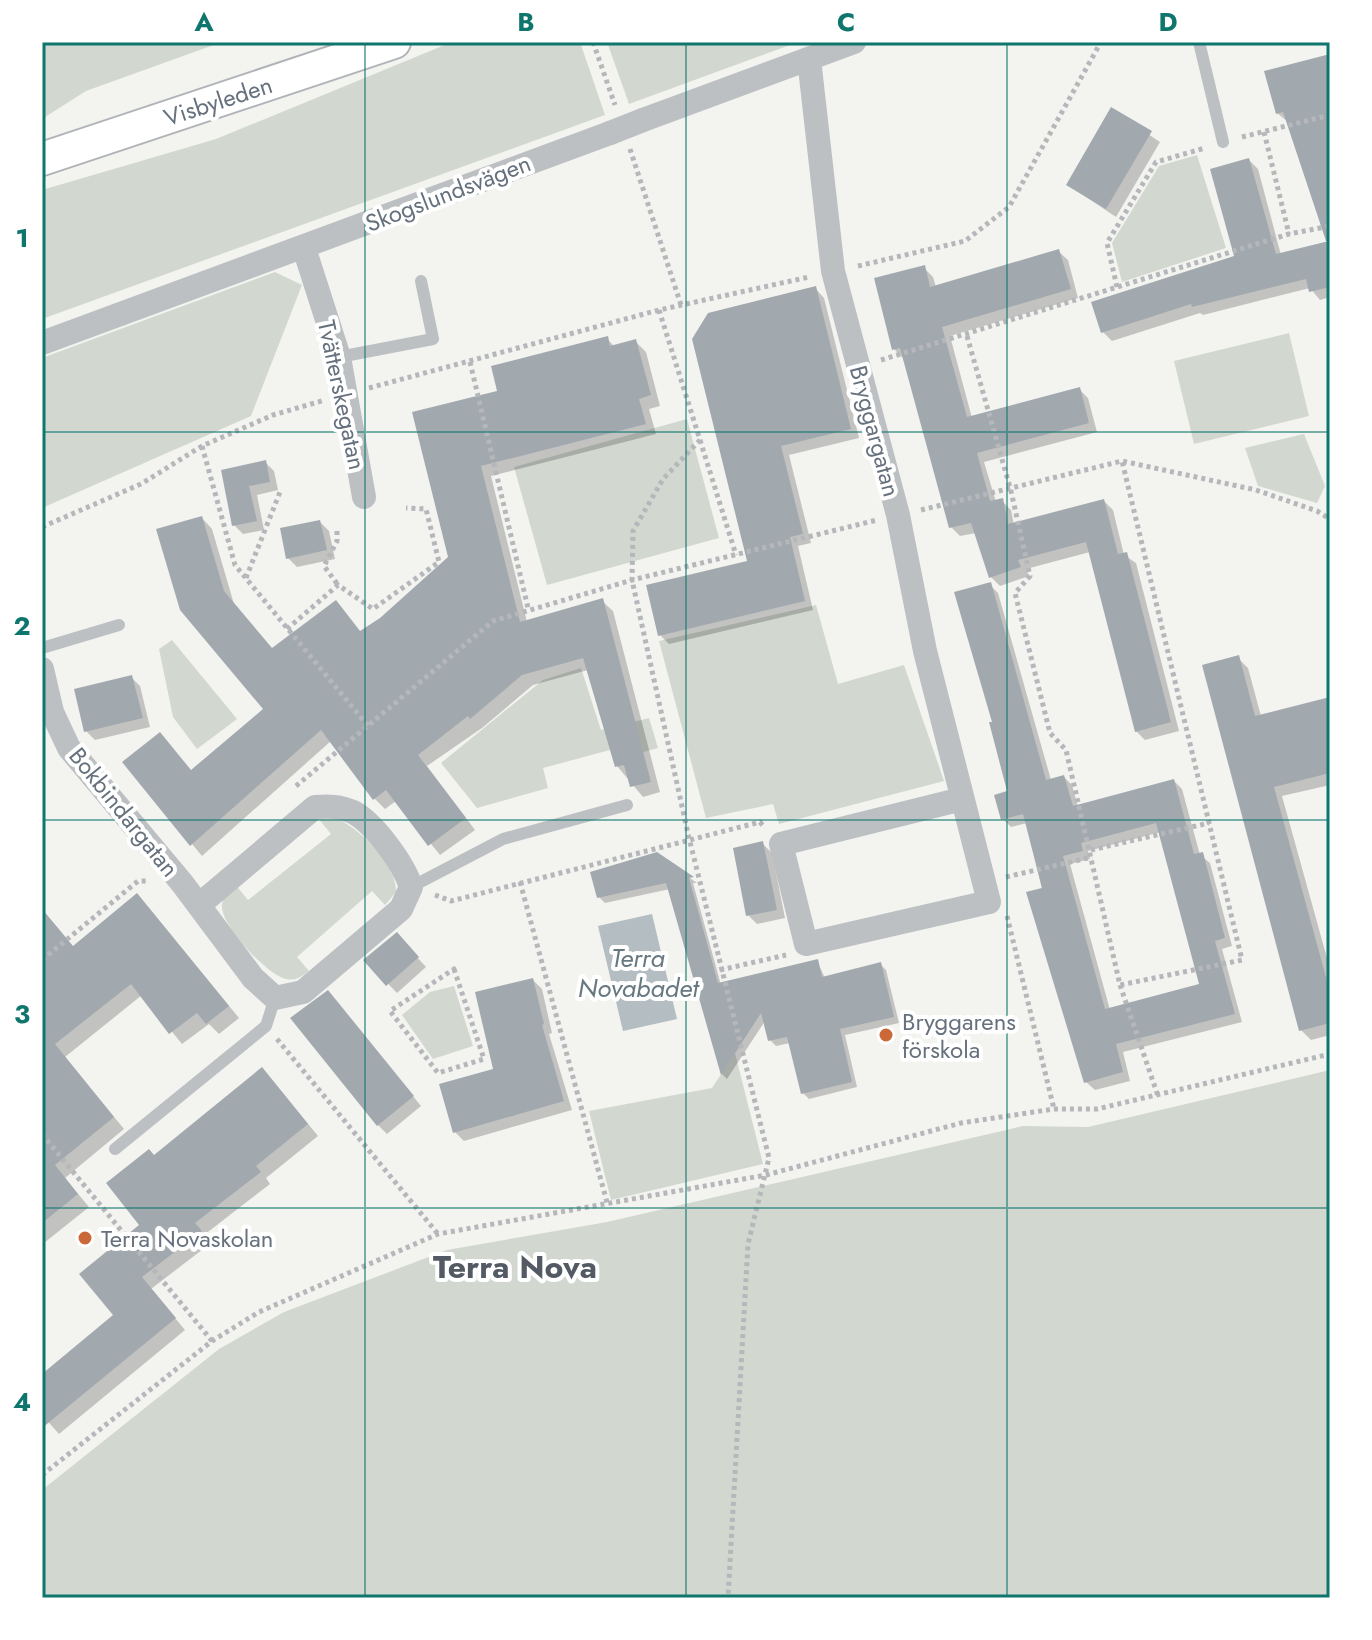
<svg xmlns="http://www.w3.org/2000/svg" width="1372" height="1640" font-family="Jost,sans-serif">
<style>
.green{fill:#d2d8d0}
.water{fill:#b4bdc2}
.shadow{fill:#0003;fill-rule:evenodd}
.building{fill:#a2a9ae;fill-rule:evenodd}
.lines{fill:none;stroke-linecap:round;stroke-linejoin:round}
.secondary-casing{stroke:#b0b4b8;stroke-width:36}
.path{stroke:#b5b7ba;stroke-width:5;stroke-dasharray:4 4;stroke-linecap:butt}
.service{stroke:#bdc0c3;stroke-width:12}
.minor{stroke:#bdc0c3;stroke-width:24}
.secondary{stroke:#fff;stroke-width:32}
.minor-bridge{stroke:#bdc0c3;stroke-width:24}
.grid{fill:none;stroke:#0f766e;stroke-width:2;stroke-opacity:0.55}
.poi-dot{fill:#cb6838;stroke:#fff;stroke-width:3}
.labels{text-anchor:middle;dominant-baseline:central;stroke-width:8;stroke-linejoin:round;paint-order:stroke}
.street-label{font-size:24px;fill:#66717d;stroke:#fff}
.poi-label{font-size:24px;fill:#66717d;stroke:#fff;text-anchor:start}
.water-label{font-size:26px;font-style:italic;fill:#677881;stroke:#fff}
.district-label{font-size:32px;font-weight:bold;fill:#535a63;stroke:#fff}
.neatline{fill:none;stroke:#0f766e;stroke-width:3}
.grid-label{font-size:26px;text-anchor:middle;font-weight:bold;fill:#0f766e}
</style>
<rect width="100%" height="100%" fill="#f3f3f0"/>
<path class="green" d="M42,42H222L86,91L42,119Z
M452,42H580L605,115L42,319V190L216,139Z
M607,42H798L629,104Z
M1197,155L1226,248L1122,282L1112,243L1159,166Z
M275,272L302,285L251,416L42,508V358Z
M1289,333L1309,416L1194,444L1174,361Z
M687,419L719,538L547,585L514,467Z
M1304,434L1325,486L1317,503L1258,486L1245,448Z
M816,605L838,684L904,665L944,781L779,824L773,804L706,818L659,641Z
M172,640L237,719L197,749L173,717L159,649Z
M581,668L601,730L649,718L658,748L614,760L610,750L543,768L548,788L477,808L441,763L543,680Z
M334,817C359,828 397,863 396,892L385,905L372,891L297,957L309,971C301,977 296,981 286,979C267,975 220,925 222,905C223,896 229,890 234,883L248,900L331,834L318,818Z
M454,986L473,1046L433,1059L402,1015L430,992Z
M735,1053L763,1164L611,1200L589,1111L712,1088Z
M1330,1070V1598H42V1490L219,1349L284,1312L447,1250L607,1222L1023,1126L1088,1127Z"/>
<path class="water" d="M652,914L677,1019L623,1031L598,926Z"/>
<path class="shadow" d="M1330,56V297L1320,300L1310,288L1203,315L1200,313L1112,341L1103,332L1237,258L1249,160L1258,169L1281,255L1328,243L1288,122L1277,113Z
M1112,110L1160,142L1116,217L1068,185Z
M1058,251L1068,260L1078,298L950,336L972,418L1079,389L1088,398L1097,432L984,462L996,502L1002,501L1011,510L1014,525L1104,501L1113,510L1124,555L1136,563L1179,731L1145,740L1136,731L1090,552L1026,569L1029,576L1000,586L991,577L976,533L960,536L951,527L903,358L894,349L924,268L933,277L936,287Z
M815,288L824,298L859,438L789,455L811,543L798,546L813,610L669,644L660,635L749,563Z
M607,339L615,347L636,342L646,352L660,406L649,409L656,434L491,476L527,622L602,601L613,611L660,792L643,797L617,766L588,670L533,685L482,728L427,766L475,830L440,855L396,801L385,809L375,799L331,741L202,856L125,763L192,772L265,710L181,609L202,518L212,529L234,604L273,650L362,633L381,620L450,557L500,392Z
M265,462L274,471L278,490L257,495L264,530L243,534L234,525L223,471Z
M320,522L329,531L335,559L297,567L288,558Z
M990,585L998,593L1051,780L1064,777L1072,785L1078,807L1174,781L1182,789L1200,855L1210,863L1232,946L1222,949L1242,1022L1123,1052L1130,1081L1095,1090L1086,1082L1027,823L1011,827L1003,819L1009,792L994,723ZM1161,832L1201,986L1110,1010L1070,864L1090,859L1088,851Z
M1238,658L1248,668L1261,716L1330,699V785L1282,796L1327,958H1330V1035L1311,1040L1301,1030Z
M131,677L140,686L150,727L95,740L86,731Z
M763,844L772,853L785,918L757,924L748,915Z
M656,854L697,883H693L721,985L817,961L825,978L880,964L886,970L899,1023L845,1035L857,1087L809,1099L803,1093L790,1043L776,1046L770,1040L765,1021L727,1079L722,1074L670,889L605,903L599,897Z
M148,907L239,1018L219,1034L209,1024L182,1044L142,995L65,1057L124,1129L65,1178L89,1207L44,1243L42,909L74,948Z
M405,944L426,967L397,993L366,961Z
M533,980L542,989L552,1033L549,1034L572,1110L464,1141L455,1132L496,1070Z
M337,1002L421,1106L387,1134L378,1125Z
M273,1081L318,1136L266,1178L270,1184L204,1235L211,1243L151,1289L185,1330L59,1434L42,1415V1376L116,1315L141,1226L155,1157Z"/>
<path class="building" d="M1330,54V287L1309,292L1306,279L1192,307L1191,304L1101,333L1091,302L1234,256L1210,169L1249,158L1276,254L1329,241H1326L1283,112L1276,114L1264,71Z
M1111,107L1152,131L1106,209L1066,185Z
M1059,249L1071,289L942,327L967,417L1080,387L1089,423L977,453L990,501L1003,498L1008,524L1104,499L1118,554L1127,552L1171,722L1135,732L1086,542L1018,560L1021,567L989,578L971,523L949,528L900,348L892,350L874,278L925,265L930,287Z
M816,286L851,429L781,446L803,534L790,537L805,601L658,636L646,585L747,561L692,339L708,313Z
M608,336L610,346L636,339L651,395L639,399L646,424L481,466L520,622L603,598L651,782L630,787L624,765L615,767L583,658L522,675L470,719L468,716L418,755L466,818L428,846L386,790L373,800L321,730L190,846L122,762L160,732L191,770L263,709L180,610L156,529L202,516L224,591L272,648L336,600L360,631L380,618L448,557L412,412L497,391L491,366Z
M266,460L270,482L249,486L257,521L232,526L221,470Z
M320,520L327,550L286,559L280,528Z
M991,582L1046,780L1064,775L1073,806L1174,779L1194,854L1203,852L1225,938L1215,941L1235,1014L1116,1044L1123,1072L1084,1083L1026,892L1042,888L1023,814L1001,820L994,795L1007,791L989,722H992L954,592ZM1156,823L1199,984L1105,1009L1063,856L1083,851L1081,843Z
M1239,655L1255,716L1330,697V773L1274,787L1330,992V1023L1299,1031L1202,665Z
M132,675L143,718L84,732L74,689Z
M763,841L777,910L746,916L733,848Z
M657,852L694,877L689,878L718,983L818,959L822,977L881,962L894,1017L840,1029L852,1082L801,1094L787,1037L768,1041L761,1013L721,1075L666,883L597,898L590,872Z
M137,893L229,1006L206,1024L197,1013L169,1034L131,984L55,1044L114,1117L55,1165L78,1194L42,1223V909L73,946Z
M397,932L419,957L386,986L363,960Z
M533,978L544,1024L542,1025L564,1101L453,1133L439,1084L493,1069L475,992Z
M328,990L414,1096L377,1126L290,1018Z
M262,1067L308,1124L256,1166L261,1172L195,1223L202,1231L142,1277L176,1318L42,1428V1374L113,1315L79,1274L139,1225L106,1183L149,1149L154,1155Z"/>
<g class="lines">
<g class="secondary-casing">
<path id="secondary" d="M42,159L394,42"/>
</g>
<path class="path" d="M593,42L615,105
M1264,132L1289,234
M1242,137L1330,115
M630,149L681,305
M858,266L965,241L1009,207L1101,42
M1117,287L1107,243L1156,162L1205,148
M659,310L700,440L663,479L633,531L632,580L689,838L769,1158L748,1244L728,1598
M967,336L1011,491L1030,576L1015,593L1050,733L1066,750L1120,985L1242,960L1122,461
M881,360L1289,234L1330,226
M470,362L528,608
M369,388L659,310L809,277
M700,440L736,555
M202,446L235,565L368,726
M921,510L1122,461L1256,490L1317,511L1330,519
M42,527L141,484L202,446L273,415L325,400
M337,531V541L324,566L338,585
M246,578L280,492
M287,629L338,585L373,609L439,562L426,509L406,508
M296,786L493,621L632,580L877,520
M1091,850L1209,823
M1006,877L1092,857
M520,882L608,1206
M435,895L451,901L760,822L764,827
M1007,916L1054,1109
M42,960L138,881H149
M454,969L484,1059L438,1073L390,1011Z
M720,970L786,955
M1120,985L1158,1096
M277,1039L438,1234
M42,1134L212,1341
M42,1475L212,1341L259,1312L438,1234L766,1175L961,1123L1054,1109H1097L1330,1054"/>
<path class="service" d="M1199,42L1223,142
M339,357L433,339L421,281
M42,648L119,625
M411,887L503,839L627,805
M115,1149L266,1026L275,998"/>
<path class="minor" d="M809,59L833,271L898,515L925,651L989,902L806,944L781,844L962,799
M643,120L854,42
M304,248L339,357L364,497
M42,343L610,133
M42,669L52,712L69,748L182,883L253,978L275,998L303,992L401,909L411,887C404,864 374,823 353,812C340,806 329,806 315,807L199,905"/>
<use href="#secondary" class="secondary"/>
<path class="minor-bridge" d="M610,133L643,120"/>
</g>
<path class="grid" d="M365,42V1598M686,42V1598M1007,42V1598M42,432H1330M42,820H1330M42,1208H1330"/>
<g class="poi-dot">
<circle cx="886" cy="1035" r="8"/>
<circle cx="85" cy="1238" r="8"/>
</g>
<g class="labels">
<g class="street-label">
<text transform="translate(218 101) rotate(-18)">Visbyleden</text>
<text transform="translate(448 193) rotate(-21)">Skogslundsvägen</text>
<text transform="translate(342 395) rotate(78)">Tvätterskegatan</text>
<text transform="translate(875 431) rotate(75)">Bryggargatan</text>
<text transform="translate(124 812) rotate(51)">Bokbindargatan</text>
</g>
<g class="poi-label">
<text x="902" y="1021">Bryggarens<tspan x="902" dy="28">förskola</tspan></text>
<text x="101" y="1238">Terra Novaskolan</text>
</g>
<g class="water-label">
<text x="638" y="958">Terra<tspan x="638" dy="30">Novabadet</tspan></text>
</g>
<g class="district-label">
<text x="515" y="1267">Terra Nova</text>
</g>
</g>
<rect width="1372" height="1640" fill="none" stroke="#ffffff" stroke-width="88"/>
<rect x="44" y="44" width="1284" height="1552" class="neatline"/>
<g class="grid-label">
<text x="204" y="31">A</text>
<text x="526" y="31">B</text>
<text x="846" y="31">C</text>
<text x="1168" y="31">D</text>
<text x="22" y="247">1</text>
<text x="22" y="635">2</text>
<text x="22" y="1023">3</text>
<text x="22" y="1411">4</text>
</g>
</svg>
